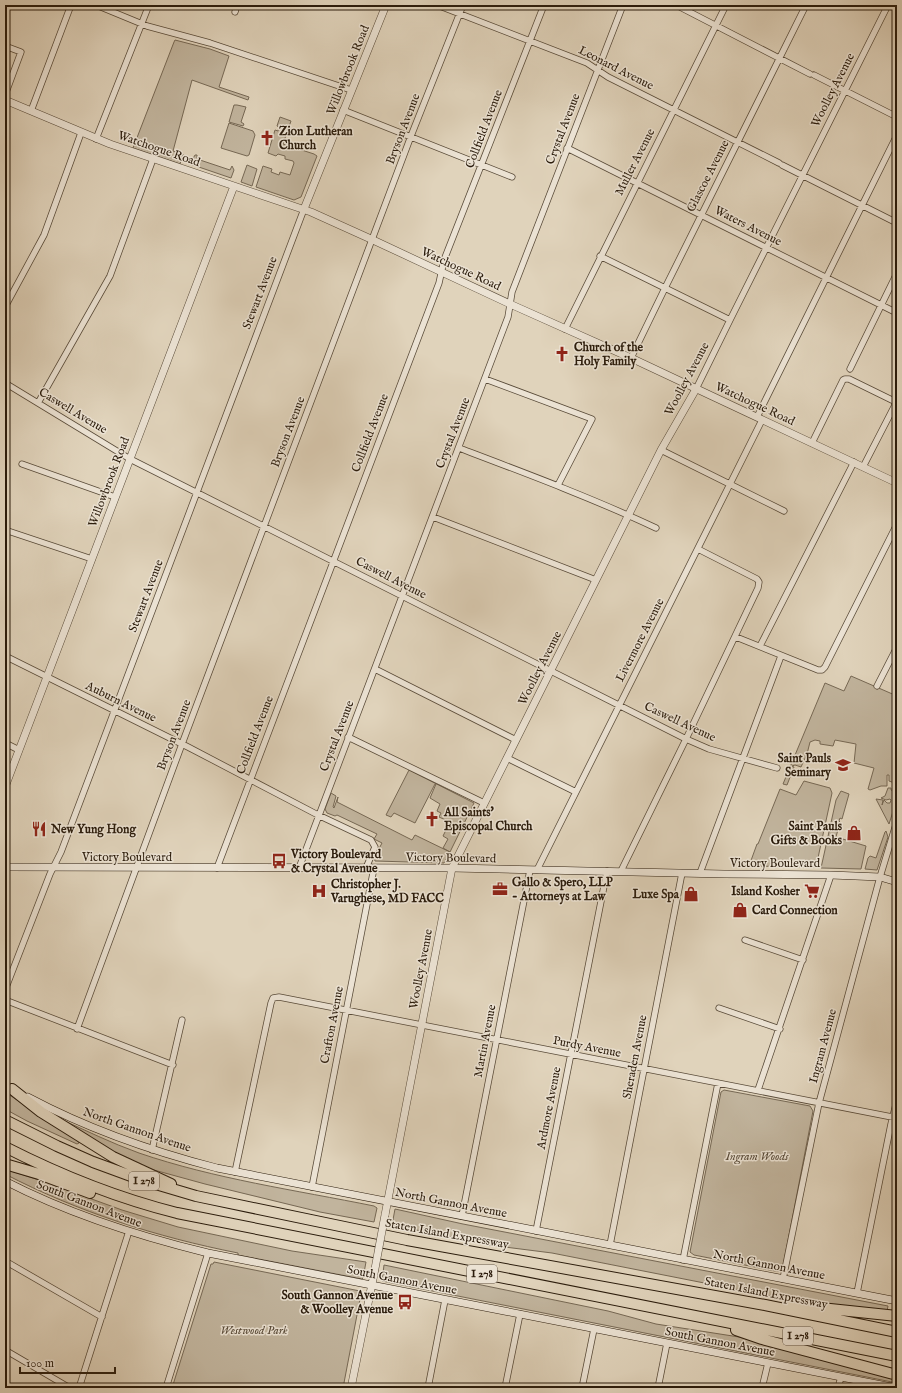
<svg xmlns="http://www.w3.org/2000/svg" width="902" height="1393" font-family="'IM FELL English',serif">
<style>
.green{fill:#c1b49d;stroke:#766854}
.lines{fill:none;stroke-linecap:round;stroke-linejoin:round}
.minor-casing{stroke:#584a38;stroke-width:7}
.tertiary-casing{stroke:#584a38;stroke-width:8}
.secondary-casing{stroke:#2b1c0c;stroke-width:8}
.motorway-casing{stroke:#2b1c0c;stroke-width:12}
.minor{stroke:#ebe2d3;stroke-width:5.5}
.tertiary{stroke:#ebe2d3;stroke-width:7}
.secondary{stroke:#ebe2d3;stroke-width:7}
.motorway{stroke:#e0d3bb;stroke-width:10}
.tertiary-bridge-casing{stroke:#584a38;stroke-width:8;stroke-linecap:butt}
.tertiary-bridge{stroke:#ebe2d3;stroke-width:7}
.labels{text-anchor:middle;dominant-baseline:central;stroke-width:3;stroke-linejoin:round;paint-order:stroke}
.shield{fill:#ebe2d3;stroke:#655748;stroke-width:1}
.shield-label{font-size:11px;font-weight:bold;fill:#2b1c0c}
.street-label{font-size:12px;fill:#2b1c0c;stroke:#ebe2d3}
.poi-label{font-size:12px;font-weight:bold;fill:#2b1c0c;stroke:#ebe2d3;text-anchor:start}
.park-label{font-size:12px;font-style:italic;fill:#584a38;stroke:#ebe2d3}
</style>
<rect width="100%" height="100%" fill="#e0d3bb"/>
<filter id="stains"><feTurbulence type="fractalNoise" baseFrequency=".005" numOctaves="4"/><feColorMatrix values="0 0 0 0 .2 0 0 0 0 .09 0 0 0 0 .02 0 0 0 .5 -.17"/></filter>
<radialGradient id="worn" r=".72"><stop offset=".6" stop-color="#630" stop-opacity="0"/><stop offset="1" stop-color="#630" stop-opacity=".3"/></radialGradient>
<path class="green" d="M175,40L210,49L229,56L219,87L249,97L248,100L192,80L173,151L183,154L180,164L133,148L174,42Z
M234,105H237L246,107L241,122L244,124L243,126L229,122Z
M280,117L291,121L283,144L314,154L317,156L301,197L294,200L256,187L263,166L272,169L271,172L279,175L280,172L290,175L294,163L293,161L285,159V156L278,154L276,156L268,153L275,130L278,131L279,127L277,126Z
M229,123L253,131L255,135L249,155L247,156L221,148Z
M195,155H197V159L230,170L232,166L234,170L231,178L190,164Z
M247,165L257,169L252,186L241,182Z
M851,676L897,696V784L889,781V775H887V786H881L870,790L868,789L874,768L854,763L856,744L835,740L833,746L820,744V741L815,740L810,742L807,754L801,767L795,765L792,766L794,767L787,785L783,784L825,683L844,691Z
M409,770L474,803L450,852L443,848L448,839L443,836L450,822L439,817L441,813L437,811L440,804L430,798L436,784H435L415,823L394,813L391,817L386,815Z
M804,781L830,788L832,793L816,867L749,866L757,844H758L780,789L796,795Z
M888,788H891V790L896,792L897,790V799L889,824L876,799L883,800L882,805L884,800L887,803H890L891,800L890,799L886,800L881,798L885,796Z
M841,791L849,794L842,819L840,818L839,821L840,822L836,837L866,846L861,869L821,868L836,800Z
M331,793L336,796L333,807L334,808L338,797L337,802L412,840L415,835L450,852L444,863L375,861L374,858L382,843L374,839L377,834L337,815L335,816L327,813L325,809Z
M886,831L888,837L877,870L865,869L868,858L870,856L876,858L885,832Z
M724,1090L810,1106L813,1111L783,1266L781,1271H775L694,1255L690,1252L721,1092Z
M5,1092L77,1140L79,1143L77,1144L27,1121L5,1109Z
M58,1118C85,1130 111,1143 139,1153C215,1179 295,1190 374,1206L377,1208L374,1222L320,1212L205,1184L154,1170L128,1161Z
M5,1169L42,1181L122,1210L178,1227L292,1251L366,1262L363,1278L362,1279L238,1255V1253C157,1237 78,1212 5,1174Z
M395,1209L463,1224L888,1306L887,1311L816,1305L552,1253L489,1245L392,1225Z
M214,1262L360,1291L359,1294H361L343,1388H172L211,1264H213Z
M384,1265L608,1311L656,1324L739,1337L897,1380V1383L382,1281Z"/>
<g class="lines">
<g class="minor-casing">
<path id="minor" d="M96,5L147,26L210,43L351,90
M437,5L587,63L608,77L779,163
M676,5L810,74
M235,12L237,5
M5,46L21,52L5,95
M814,75L897,117
M343,110L512,177
M31,111L71,5
M96,139L149,5
M567,148L897,313
M782,165L897,223
M600,256L730,320
M5,307L44,235L81,133
M565,329L726,5
M631,358L665,288L806,5
M850,369L897,273
M485,379L592,419L558,485
M5,383L130,459L686,739L709,749L777,768
M696,389L730,320L888,5
M38,403L110,276L153,159
M757,417L897,135
M812,443L843,380L845,379H849L896,402
M459,448C525,473 592,498 656,528
M661,450L784,511
M22,464L115,497
M863,467L897,401
M433,517L596,580
M5,530L92,559
M736,637L818,670H822L825,667L897,524
M760,646L854,462
M5,656L188,747L318,815L371,840L375,847L366,868
M375,669L516,740
M877,686L897,647
M348,737L484,803
M5,743L19,750
M507,758L576,792
M217,868L439,283L444,260L544,5
M299,868L508,317L512,292L623,5
M537,870L762,420
M621,871L686,739L758,588L759,582L757,579L698,549
M700,873L781,656
M745,940L803,960
M5,990L50,874L61,852L304,209
M5,1000L173,1065
M719,1008L780,1029
M77,1029L182,744L411,136L463,5
M758,1090L831,875
M152,1150L182,1020
M235,1172L271,1003L273,998L279,997L897,1118
M312,1187L374,868
M462,1216L530,870
M536,1231L607,871
M610,1245L682,873
M683,1260L718,1083
M5,1261L102,1317
M783,1279L819,1103L880,877L897,821
M857,1293L891,1124L897,1100
M5,1350L70,1388
M79,1388L129,1231
M166,1388L208,1253
M428,1388L445,1300
M505,1388L520,1314
M582,1388L594,1329
M658,1388L667,1343
M762,1388L768,1363
M838,1388L841,1377"/>
</g>
<g class="tertiary-casing">
<path id="tertiary" d="M5,100L110,144L311,212L373,240L510,304L631,358L897,483
M304,209L386,5
M5,787L234,186
M385,1215L452,868L661,450L696,389
M351,1388L374,1274"/>
</g>
<g class="secondary-casing">
<path id="secondary" d="M5,867L452,868L724,874L831,875L880,877L897,882
M28,1097C88,1129 151,1151 217,1168L897,1301
M5,1181C69,1214 138,1236 208,1253L897,1388"/>
</g>
<g class="motorway-casing">
<path id="motorway" d="M12,1089L41,1112L113,1157L171,1184
M5,1120L57,1146L93,1162L142,1180L196,1196L407,1240L765,1305L897,1332
M5,1147C60,1175 117,1198 177,1213L897,1356
M5,1164L39,1174L90,1193
M792,1305L897,1316
M736,1330L762,1339L897,1375"/>
</g>
<use href="#minor" class="minor"/>
<use href="#tertiary" class="tertiary"/>
<use href="#secondary" class="secondary"/>
<use href="#motorway" class="motorway"/>
<g class="tertiary-bridge-casing">
<path id="tertiary-bridge" d="M374,1274L385,1215"/>
</g>
<use href="#tertiary-bridge" class="tertiary-bridge"/>
</g>
<defs>
<g id="church-bare" transform="scale(1.2)"><path d="M-1.2-6h2.4v3.5h3.3v2.4h-3.3V6h-2.4V-.1h-3.3v-2.4h3.3Z" fill="#8f2418" stroke="#ebe2d3" stroke-width="2.5" paint-order="stroke"/></g>
<g id="university-bare" transform="scale(1.2)"><path d="M0-5L7-2L0 1L-7-2ZM-4 1L0 2.5L4 1V4Q0 6-4 4Z" fill="#8f2418" stroke="#ebe2d3" stroke-width="2.5" paint-order="stroke"/></g>
<g id="restaurant-bare" transform="scale(1.2)"><path d="M-5-6h1v4h1v-4h1v4h1v-4h1v5L-1.5 .5V6h-2V.5L-5-1ZM5-6V6H3V1.5H1.5Q1.5-4 5-6Z" fill="#8f2418" stroke="#ebe2d3" stroke-width="2.5" paint-order="stroke"/></g>
<g id="shop-bare" transform="scale(1.2)"><path d="M-5-2.5h2.3a2.7 3.5 0 0 1 5.4 0H5L5.5 6h-11ZM-1.5-2.5h3a1.5 2.3 0 0 0-3 0Z" fill="#8f2418" stroke="#ebe2d3" stroke-width="2.5" paint-order="stroke"/></g>
<g id="bus-bare" transform="scale(1.2)"><path d="M-5-6H5V4H4V6H2V4H-2V6H-4V4H-5ZM-3.5-4V0h7V-4ZM-3.5 1.2v1.5H-2V1.2ZM2 1.2v1.5H3.5V1.2Z" fill="#8f2418" stroke="#ebe2d3" stroke-width="2.5" paint-order="stroke"/></g>
<g id="office-bare" transform="scale(1.2)"><path d="M-6-3h4V-5.5h4V-3h4V5H-6ZM-1-4.5V-3h2v-1.5ZM-6 0V1H6V0Z" fill="#8f2418" stroke="#ebe2d3" stroke-width="2.5" paint-order="stroke"/></g>
<g id="hospital-bare" transform="scale(1.2)"><path d="M-5-5h3v3.5h4V-5h3V5h-3V1.5h-4V5h-3Z" fill="#8f2418" stroke="#ebe2d3" stroke-width="2.5" paint-order="stroke"/></g>
<g id="supermarket-bare" transform="scale(1.2)"><path d="M-6-5.5h2.5l.6 2H6L4.5 2H-2.5L-4.4-4H-6ZM-1.5 3.2a1.3 1.3 0 1 0 .1 0ZM3 3.2a1.3 1.3 0 1 0 .1 0Z" fill="#8f2418" stroke="#ebe2d3" stroke-width="2.5" paint-order="stroke"/></g>
</defs>
<g fill-rule="evenodd">
<use href="#church-bare" x="267" y="138"/>
<use href="#church-bare" x="562" y="354"/>
<use href="#university-bare" x="843" y="765"/>
<use href="#church-bare" x="432" y="819"/>
<use href="#restaurant-bare" x="39" y="829"/>
<use href="#shop-bare" x="854" y="833"/>
<use href="#bus-bare" x="279" y="861"/>
<use href="#office-bare" x="500" y="889"/>
<use href="#hospital-bare" x="319" y="891"/>
<use href="#supermarket-bare" x="812" y="891"/>
<use href="#shop-bare" x="691" y="894"/>
<use href="#shop-bare" x="740" y="910"/>
<use href="#bus-bare" x="405" y="1302"/>
</g>
<g class="labels">
<g class="shield">
<rect x="129" y="1172" width="30" height="18" rx="3"/>
<rect x="467" y="1265" width="30" height="18" rx="3"/>
<rect x="783" y="1327" width="30" height="18" rx="3"/>
</g>
<g class="shield-label">
<text x="144" y="1181">I 278</text>
<text x="482" y="1274">I 278</text>
<text x="798" y="1336">I 278</text>
</g>
<g class="street-label">
<text transform="translate(616 68) rotate(27)">Leonard Avenue</text>
<text transform="translate(348 70) rotate(-68)">Willowbrook Road</text>
<text transform="translate(833 90) rotate(-63)">Woolley Avenue</text>
<text transform="translate(403 129) rotate(-69)">Bryson Avenue</text>
<text transform="translate(484 129) rotate(-69)">Collfield Avenue</text>
<text transform="translate(563 129) rotate(-69)">Crystal Avenue</text>
<text transform="translate(159 149) rotate(19)">Watchogue Road</text>
<text transform="translate(635 162) rotate(-63)">Muller Avenue</text>
<text transform="translate(708 176) rotate(-63)">Glascoe Avenue</text>
<text transform="translate(748 226) rotate(27)">Waters Avenue</text>
<text transform="translate(461 269) rotate(25)">Watchogue Road</text>
<text transform="translate(260 293) rotate(-69)">Stewart Avenue</text>
<text transform="translate(687 379) rotate(-62)">Woolley Avenue</text>
<text transform="translate(755 404) rotate(25)">Watchogue Road</text>
<text transform="translate(73 411) rotate(31)">Caswell Avenue</text>
<text transform="translate(288 432) rotate(-69)">Bryson Avenue</text>
<text transform="translate(370 433) rotate(-69)">Collfield Avenue</text>
<text transform="translate(453 433) rotate(-69)">Crystal Avenue</text>
<text transform="translate(109 482) rotate(-69)">Willowbrook Road</text>
<text transform="translate(391 578) rotate(27)">Caswell Avenue</text>
<text transform="translate(146 596) rotate(-69)">Stewart Avenue</text>
<text transform="translate(640 640) rotate(-63)">Livermore Avenue</text>
<text transform="translate(540 668) rotate(-63)">Woolley Avenue</text>
<text transform="translate(121 702) rotate(26)">Auburn Avenue</text>
<text transform="translate(680 722) rotate(25)">Caswell Avenue</text>
<text transform="translate(174 735) rotate(-69)">Bryson Avenue</text>
<text transform="translate(255 735) rotate(-69)">Collfield Avenue</text>
<text transform="translate(337 736) rotate(-69)">Crystal Avenue</text>
<text x="127" y="857">Victory Boulevard</text>
<text transform="translate(451 858) rotate(1)">Victory Boulevard</text>
<text x="775" y="863">Victory Boulevard</text>
<text transform="translate(421 969) rotate(-79)">Woolley Avenue</text>
<text transform="translate(332 1025) rotate(-79)">Crafton Avenue</text>
<text transform="translate(485 1041) rotate(-79)">Martin Avenue</text>
<text transform="translate(823 1046) rotate(-75)">Ingram Avenue</text>
<text transform="translate(587 1047) rotate(11)">Purdy Avenue</text>
<text transform="translate(635 1057) rotate(-79)">Sheraden Avenue</text>
<text transform="translate(549 1108) rotate(-79)">Ardmore Avenue</text>
<text transform="translate(137 1130) rotate(19)">North Gannon Avenue</text>
<text transform="translate(451 1203) rotate(11)">North Gannon Avenue</text>
<text transform="translate(89 1204) rotate(21)">South Gannon Avenue</text>
<text transform="translate(447 1234) rotate(10)">Staten Island Expressway</text>
<text transform="translate(769 1265) rotate(11)">North Gannon Avenue</text>
<text transform="translate(402 1280) rotate(11)">South Gannon Avenue</text>
<text transform="translate(766 1293) rotate(11)">Staten Island Expressway</text>
<text transform="translate(720 1342) rotate(11)">South Gannon Avenue</text>
</g>
<g class="poi-label">
<text x="279" y="131">Zion Lutheran<tspan x="279" dy="14">Church</tspan></text>
<text x="574" y="347">Church of the<tspan x="574" dy="14">Holy Family</tspan></text>
<text x="831" y="758" text-anchor="end">Saint Pauls<tspan x="831" dy="14">Seminary</tspan></text>
<text x="444" y="812">All Saints'<tspan x="444" dy="14">Episcopal Church</tspan></text>
<text x="842" y="826" text-anchor="end">Saint Pauls<tspan x="842" dy="14">Gifts &amp; Books</tspan></text>
<text x="51" y="829">New Yung Hong</text>
<text x="291" y="854">Victory Boulevard<tspan x="291" dy="14">&amp; Crystal Avenue</tspan></text>
<text x="512" y="882">Gallo &amp; Spero, LLP<tspan x="512" dy="14">- Attorneys at Law</tspan></text>
<text x="331" y="884">Christopher J.<tspan x="331" dy="14">Varughese, MD FACC</tspan></text>
<text x="800" y="891" text-anchor="end">Island Kosher</text>
<text x="679" y="894" text-anchor="end">Luxe Spa</text>
<text x="752" y="910">Card Connection</text>
<text x="393" y="1295" text-anchor="end">South Gannon Avenue<tspan x="393" dy="14">&amp; Woolley Avenue</tspan></text>
</g>
<g class="park-label">
<text x="757" y="1156">Ingram Woods</text>
<text x="254" y="1330">Westwood Park</text>
</g>
</g>
<rect width="902" height="1393" fill="none" stroke="#e0d3bb" stroke-width="20"/>
<rect x="6" y="6" width="890" height="1381" fill="none" stroke="#2b1c0c" stroke-width="2"/>
<rect x="10" y="10" width="882" height="1373" fill="none" stroke="#2b1c0c"/>
<path d="M20 1367v6h95v-6" fill="none" stroke="#2b1c0c" stroke-width="2"/>
<text x="26" y="1367" font-size="12" fill="#2b1c0c" stroke="#ebe2d3" stroke-width="3" paint-order="stroke">100 m</text>
<rect width="100%" height="100%" filter="url(#stains)"/>
<rect width="100%" height="100%" fill="url(#worn)"/>
</svg>
